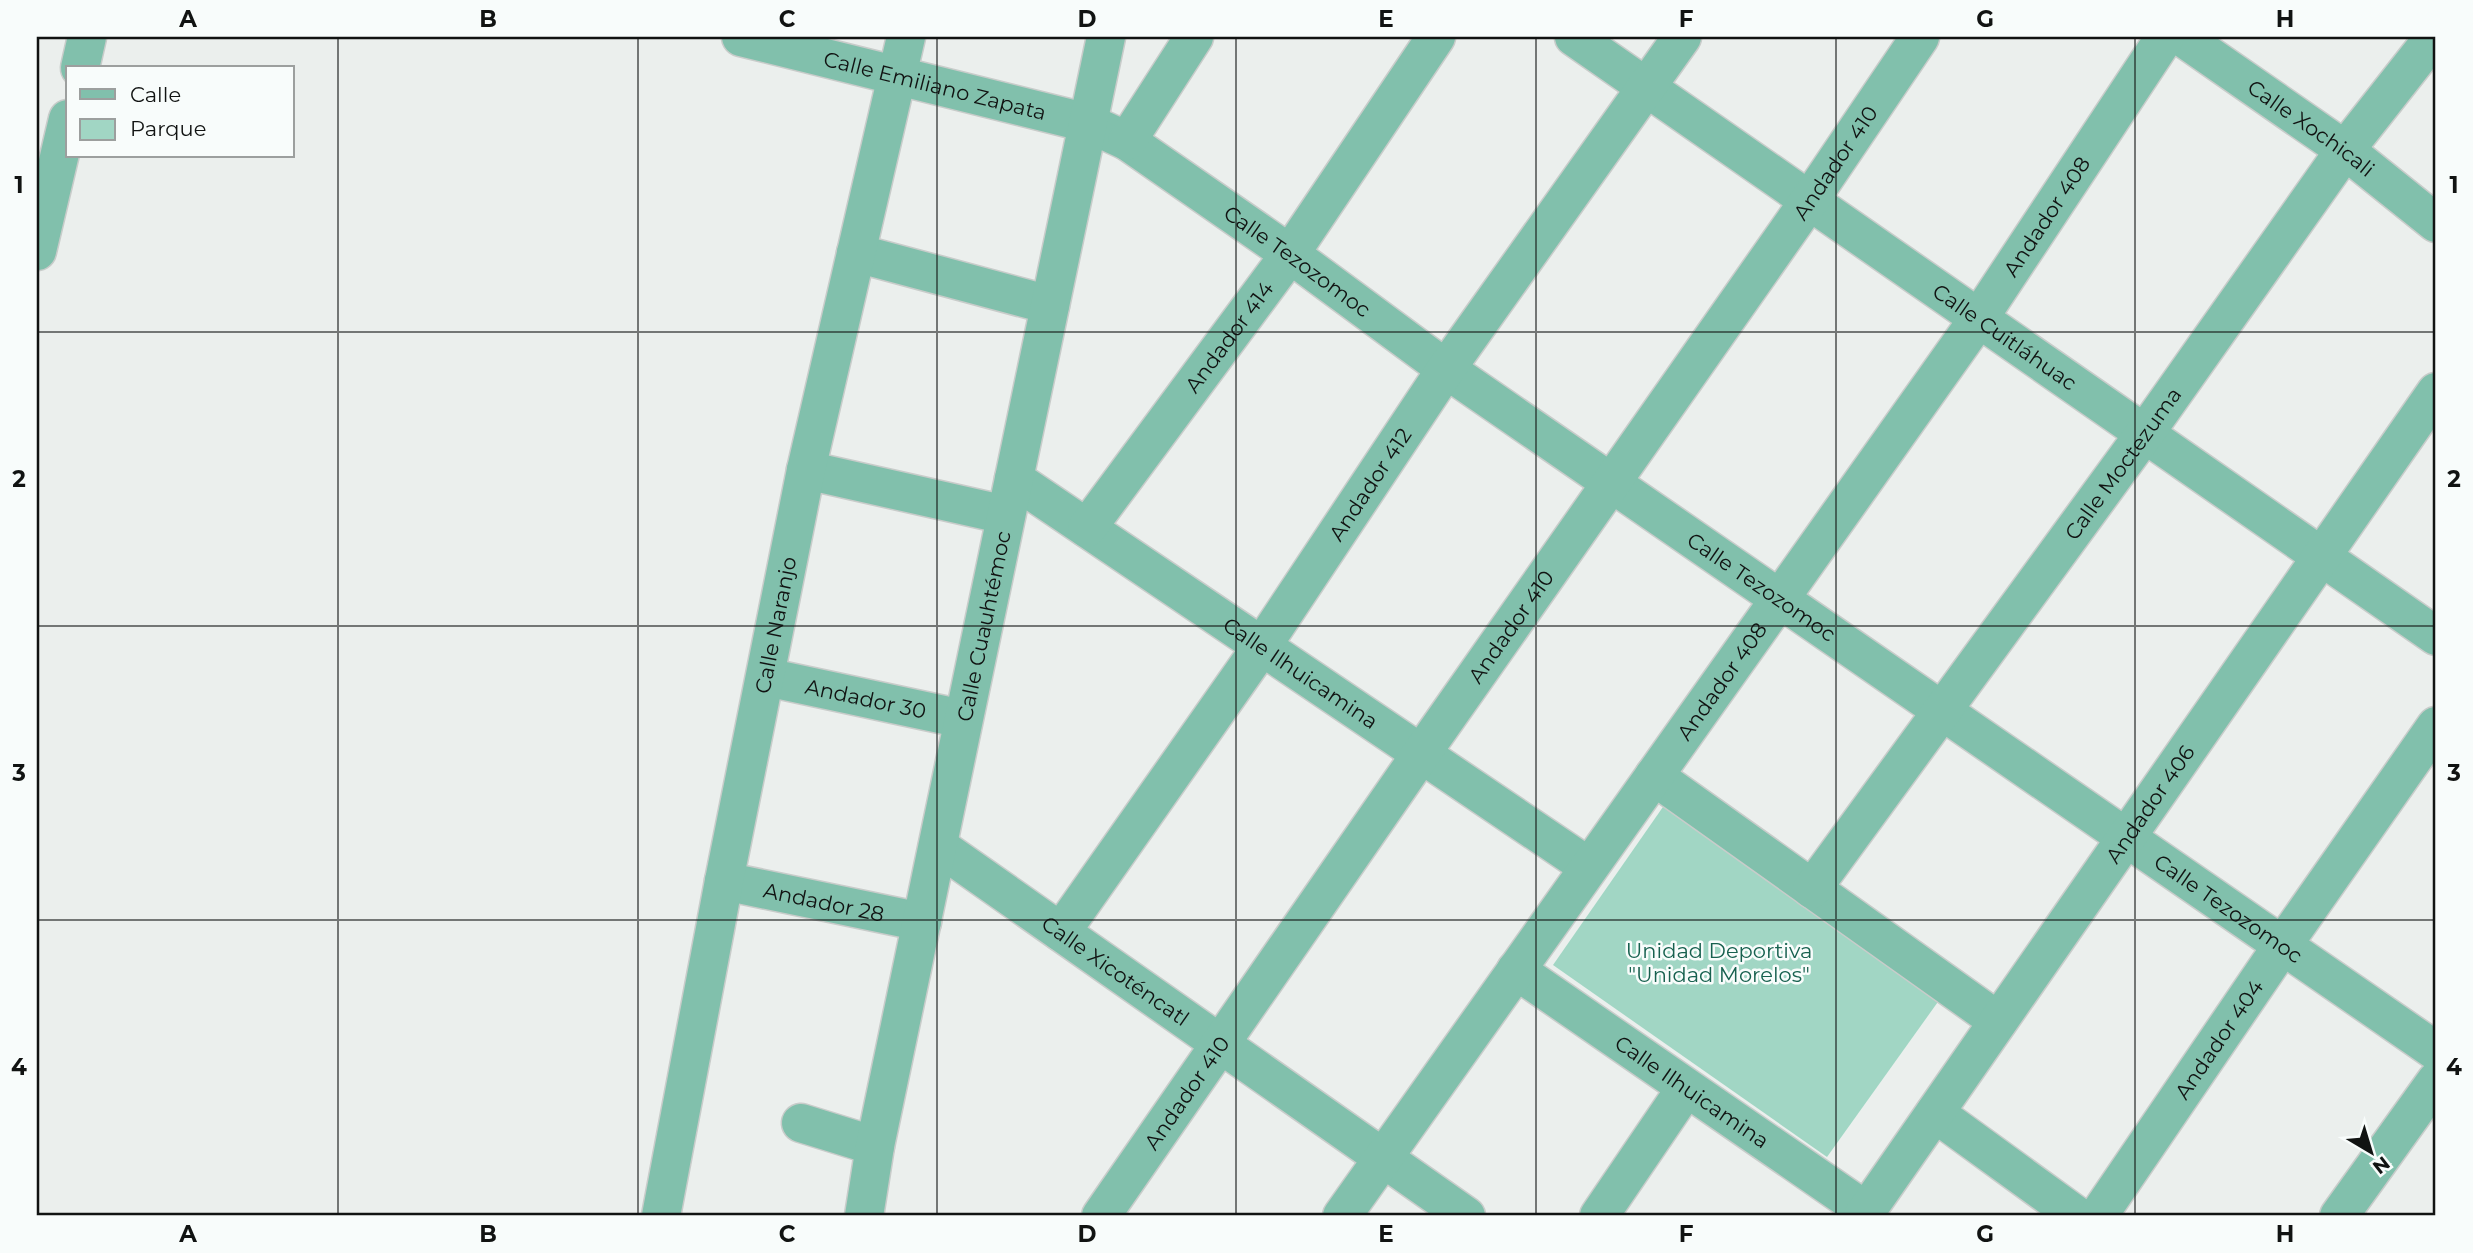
<svg xmlns="http://www.w3.org/2000/svg" width="2473" height="1253" font-family="Montserrat,sans-serif">
<style>
.green{fill:#a1d6c4}
.lines{fill:none;stroke-linecap:round;stroke-linejoin:round}
.minor-casing{stroke:#c8ccca;stroke-width:41}
.minor{stroke:#81c0ac;stroke-width:38}
.grid{fill:none;stroke:#111312;stroke-width:2;stroke-opacity:0.55}
.labels{text-anchor:middle;dominant-baseline:central;stroke-width:5;stroke-linejoin:round;paint-order:stroke}
.street-label{font-size:21px;fill:#111312;stroke:#f8fcfb}
.park-label{font-size:21px;fill:#17614f;stroke:#f8fcfb}
.neatline{fill:none;stroke:#111312;stroke-width:2.5}
.grid-label{font-size:23px;text-anchor:middle;font-weight:bold;fill:#111312}
</style>
<rect width="100%" height="100%" fill="#ebefed"/>
<path class="green" d="M1665,804L1940,999L1827,1157L1553,965Z"/>
<g class="lines">
<g class="minor-casing">
<g id="minor">
<path id="s1" d="M741,37L1088,123L1127,141L1290,254L1446,369L2436,1051"/>
<path id="s2" d="M1574,37L2436,636"/>
<path id="s3" d="M2182,37L2345,150L2436,223"/>
<path d="M80,68L87,37"/>
<path d="M1127,141L1194,37"/>
<path d="M37,251L68,119"/>
<path d="M856,253L1050,305"/>
<path d="M806,470L1006,515"/>
<path id="s4" d="M1014,479L1589,867"/>
<path id="s5" d="M1087,528L1290,254L1436,37"/>
<path id="s6" d="M766,677L963,719"/>
<path d="M1654,776L1998,1021"/>
<path id="s7" d="M938,846L1466,1216"/>
<path id="s8" d="M724,881L922,922"/>
<path id="s9" d="M1812,889L2145,433L2345,150L2434,37"/>
<path id="s10" d="M1061,932L1262,646L1446,369L1682,37"/>
<path id="s11" d="M1516,970L1866,1211"/>
<path d="M1935,1113L2077,1216"/>
<path d="M801,1123L875,1146"/>
<path id="s12" d="M661,1216L724,881L806,470L906,37"/>
<path id="s13" d="M864,1216L875,1146L1106,37"/>
<path id="s14" d="M1101,1216L1421,754L1809,201L1920,37"/>
<path id="s15" d="M1342,1216L1979,318L2165,37"/>
<path d="M1599,1216L1686,1088"/>
<path id="s16" d="M1863,1216L2436,392"/>
<path id="s17" d="M2098,1216L2282,946L2436,726"/>
<path d="M2339,1216L2436,1081"/>
</g>
</g>
<use href="#minor" class="minor"/>
</g>
<path class="grid" d="M338,37V1216M638,37V1216M937,37V1216M1236,37V1216M1536,37V1216M1836,37V1216M2135,37V1216M37,332H2436M37,626H2436M37,920H2436"/>
<g class="labels">
<g class="street-label">
<text stroke="none"><textPath href="#s1" startOffset="200">Calle Emiliano Zapata</textPath></text>
<text stroke="none"><textPath href="#s3" startOffset="158">Calle Xochicali</textPath></text>
<text stroke="none"><textPath href="#s14" startOffset="1284">Andador 410</textPath></text>
<text stroke="none"><textPath href="#s15" startOffset="1223">Andador 408</textPath></text>
<text stroke="none"><textPath href="#s1" startOffset="609">Calle Tezozomoc</textPath></text>
<text stroke="none"><textPath href="#s5" startOffset="238">Andador 414</textPath></text>
<text stroke="none"><textPath href="#s2" startOffset="525">Calle Cuitláhuac</textPath></text>
<text stroke="none"><textPath href="#s9" startOffset="527">Calle Moctezuma</textPath></text>
<text stroke="none"><textPath href="#s10" startOffset="544">Andador 412</textPath></text>
<text stroke="none"><textPath href="#s1" startOffset="1176">Calle Tezozomoc</textPath></text>
<text stroke="none"><textPath href="#s12" startOffset="602">Calle Naranjo</textPath></text>
<text stroke="none"><textPath href="#s13" startOffset="602">Calle Cuauhtémoc</textPath></text>
<text stroke="none"><textPath href="#s14" startOffset="718">Andador 410</textPath></text>
<text stroke="none"><textPath href="#s4" startOffset="346">Calle Ilhuicamina</textPath></text>
<text stroke="none"><textPath href="#s15" startOffset="656">Andador 408</textPath></text>
<text stroke="none"><textPath href="#s6" startOffset="102">Andador 30</textPath></text>
<text stroke="none"><textPath href="#s16" startOffset="502">Andador 406</textPath></text>
<text stroke="none"><textPath href="#s8" startOffset="102">Andador 28</textPath></text>
<text stroke="none"><textPath href="#s1" startOffset="1743">Calle Tezozomoc</textPath></text>
<text stroke="none"><textPath href="#s7" startOffset="217">Calle Xicoténcatl</textPath></text>
<text stroke="none"><textPath href="#s17" startOffset="214">Andador 404</textPath></text>
<text stroke="none"><textPath href="#s11" startOffset="214">Calle Ilhuicamina</textPath></text>
<text stroke="none"><textPath href="#s14" startOffset="150">Andador 410</textPath></text>
</g>
<g class="park-label">
<text x="1719" y="950">Unidad Deportiva<tspan x="1719" dy="24">"Unidad Morelos"</tspan></text>
</g>
</g>
<rect width="2473" height="1253" fill="none" stroke="#f8fcfb" stroke-width="77"/>
<rect x="66" y="66" width="228" height="91" fill="#f8fcfb" stroke="#9c9f9e" stroke-width="2"/>
<rect x="80" y="89" width="35" height="10" fill="#81c0ac" stroke="#9c9f9e" stroke-width="2"/>
<text x="130" y="102" font-size="21" fill="#111312">Calle</text>
<rect x="80" y="119" width="35" height="21" fill="#a1d6c4" stroke="#9c9f9e" stroke-width="2"/>
<text x="130" y="136" font-size="21" fill="#111312">Parque</text>
<g transform="translate(2371 1152) rotate(142)" stroke="#f8fcfb" stroke-width="5" paint-order="stroke">
<path d="M0-5L12 26L0 18L-12 26Z" fill="#111312"/>
<text y="-10" font-size="19" font-weight="bold" text-anchor="middle" fill="#111312">N</text>
</g>
<rect x="38" y="38" width="2396" height="1176" class="neatline"/>
<g class="grid-label">
<text x="188" y="27">A</text>
<text x="488" y="27">B</text>
<text x="787" y="27">C</text>
<text x="1087" y="27">D</text>
<text x="1386" y="27">E</text>
<text x="1686" y="27">F</text>
<text x="1985" y="27">G</text>
<text x="2285" y="27">H</text>
<text x="19" y="193">1</text>
<text x="2454" y="193">1</text>
<text x="19" y="487">2</text>
<text x="2454" y="487">2</text>
<text x="19" y="781">3</text>
<text x="2454" y="781">3</text>
<text x="19" y="1075">4</text>
<text x="2454" y="1075">4</text>
<text x="188" y="1242">A</text>
<text x="488" y="1242">B</text>
<text x="787" y="1242">C</text>
<text x="1087" y="1242">D</text>
<text x="1386" y="1242">E</text>
<text x="1686" y="1242">F</text>
<text x="1985" y="1242">G</text>
<text x="2285" y="1242">H</text>
</g>
</svg>
